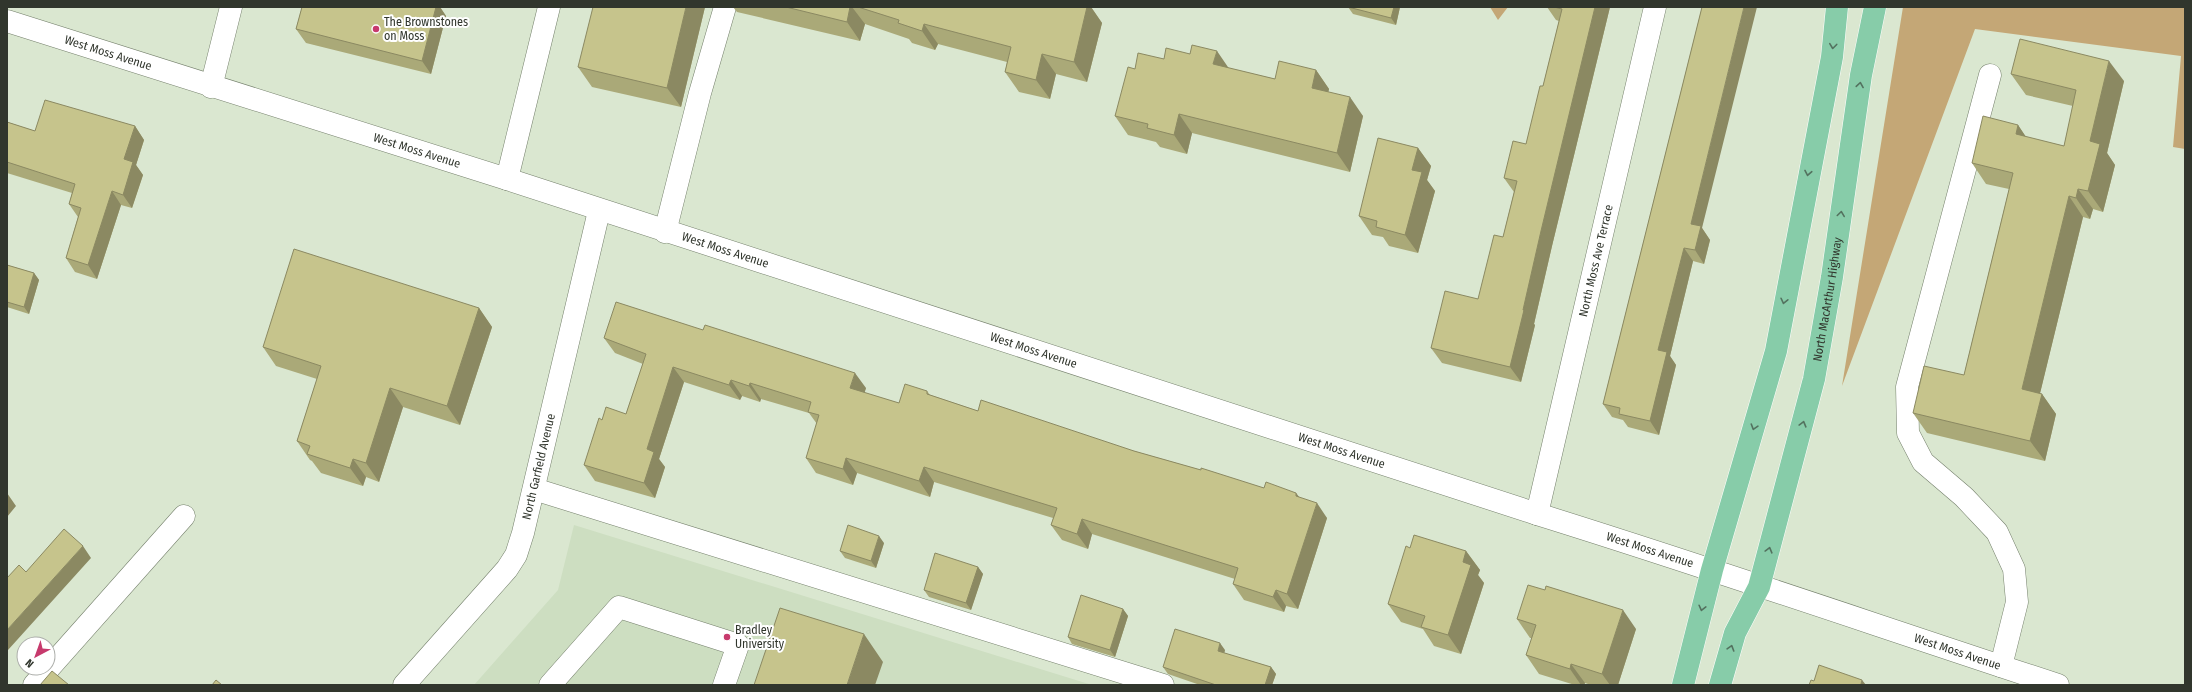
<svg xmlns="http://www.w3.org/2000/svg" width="2192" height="692" font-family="'Fira Sans Condensed',sans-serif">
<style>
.built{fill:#cddec1}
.forest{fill:#c4a776}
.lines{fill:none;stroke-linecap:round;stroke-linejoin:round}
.minor-casing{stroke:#75806c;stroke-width:23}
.major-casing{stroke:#fff;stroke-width:23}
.minor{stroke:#fff;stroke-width:22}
.major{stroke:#87cca9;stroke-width:22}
.wall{fill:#aaa978}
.shaded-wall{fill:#8b8962}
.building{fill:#c6c48c;stroke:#8b8962}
.oneway{stroke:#53725f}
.poi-dot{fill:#c73a6d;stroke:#fff;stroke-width:1.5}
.labels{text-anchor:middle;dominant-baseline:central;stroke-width:4;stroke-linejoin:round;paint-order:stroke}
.poi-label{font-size:12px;fill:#31362d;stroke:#fff;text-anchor:start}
.street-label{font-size:12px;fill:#31362d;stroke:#fff}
</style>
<rect width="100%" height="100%" fill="#dae7d0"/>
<path class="built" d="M574,525L1092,685H474L558,590Z"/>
<path class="forest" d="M1490,7H1508L1498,20Z
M1903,7H2185V149L2173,147L2181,56L1975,29L1842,386Z"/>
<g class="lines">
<g class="minor-casing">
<g id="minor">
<path id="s1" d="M7,21L507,179L1537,514C1711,568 1884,628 2058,685"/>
<path d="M1990,75L1907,387L1908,433L1923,462L1964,497L1997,532L2014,569L2017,602L2001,666"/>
<path d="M211,87L231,7"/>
<path d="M507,179L549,7"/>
<path d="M665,232L700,93L725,7"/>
<path d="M534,489L1163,685"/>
<path id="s2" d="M1537,514L1655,7"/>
<path d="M34,685L184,516"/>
<path id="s3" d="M404,685L507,569L516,555L523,533L599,211"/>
<path d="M550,685L619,607L738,645L724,685"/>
</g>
</g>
<g class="major-casing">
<g id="major">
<path d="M1683,685L1712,570L1776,351L1832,57L1837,7"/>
<path id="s4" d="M1720,685L1735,633L1759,587L1814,379L1832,277L1861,75L1875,7"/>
</g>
</g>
<use href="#minor" class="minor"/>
<use href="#major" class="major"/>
</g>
<path class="wall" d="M302,7H440L446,16L431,74L306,43L296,29Z
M705,7L681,107L592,87L578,67Z
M733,7H1091L1102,23L1087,82L1056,74L1050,99L1019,92L1005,72L1007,62L938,44L935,50L912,43L909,39L865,24L860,41L737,12Z
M1348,7H1400L1396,25L1353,14Z
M1547,7H1610L1552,246L1534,324L1535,325L1521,382L1442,363L1431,348L1478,299L1503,237L1514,192L1504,178L1526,144L1543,86L1559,21L1556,20Z
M1702,7V228L1710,240L1704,264L1693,261L1670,356L1676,365L1659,435L1628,427L1623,420L1612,417L1603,404Z
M1164,59L1228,68L1275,79L1316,70L1329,89L1328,92L1363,116L1350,172L1192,133L1187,154L1160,147L1156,142L1128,135L1115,116L1135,69Z
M2011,74L2124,81L2107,153L2115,165L2103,212L2093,209L2090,219L2083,217L2040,393L2042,394L2056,414L2045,461L1927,433L1913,413L1964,375L2009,189L1986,184L1972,163L2018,125L2026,137L2064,146L2073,106L2026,95Z
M7,122L35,131L135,126L144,140L136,165L143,175L132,208L121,205L97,279L75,272L66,258L78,217L69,204L72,193L7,173Z
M1418,148L1431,166L1427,180L1435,191L1418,253L1389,246L1383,237L1372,235L1359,216Z
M7,265L34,273L39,280L29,314L7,307Z
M479,308L492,327L460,425L403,407L379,482L366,477L363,486L321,473L312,461L310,460L297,441L317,379L276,366L263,347Z
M604,338L866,388L864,393L899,403L927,391L930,395L978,411L1134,451L1264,488L1296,493L1300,498L1327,518L1298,609L1286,606L1284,612L1244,600L1233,584L1235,579L1092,534L1088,549L1062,540L1051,525L1053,518L934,482L930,497L857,473L853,485L816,473L806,458L817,424L809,413L761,399L760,402L742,396L740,400L684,382L659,459L665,467L655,498L595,481L584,465L602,420L626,414L643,364L615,353Z
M884,543L876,568L845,558L840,551Z
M1410,548L1466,551L1480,570L1478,575L1484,583L1461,654L1434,646L1423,629L1401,622L1388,604Z
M978,567L983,574L971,610L929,597L924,590Z
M1123,609L1128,616L1115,657L1072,644L1068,637Z
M1517,619L1636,629L1618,685H1591L1585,683L1584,685H1575L1539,674L1526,655L1532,638H1530Z
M1225,650L1224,653L1271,667L1276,674L1272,685H1200L1168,674L1163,667Z"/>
<path class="shaded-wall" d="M436,7H440L446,16L431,74L422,61Z
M686,7H705L681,107L667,88Z
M850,7H852L865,24L860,41L847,22Z
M1087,7H1091L1102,23L1087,82L1074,62Z
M1394,7H1400L1396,25L1391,18Z
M1595,7H1610L1552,246L1534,324L1535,325L1521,382L1510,367L1523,310L1541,231Z
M1744,7H1757L1702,228L1710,240L1704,264L1695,250L1691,224Z
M924,24L938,44L935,50L922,31Z
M1217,51L1230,70L1213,64Z
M1042,54L1056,74L1050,99L1036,80Z
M2109,61L2124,81L2107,153L2115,165L2103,212L2088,191L2090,141Z
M1316,70L1329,89L1325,107L1312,88Z
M1350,97L1363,116L1350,172L1337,153Z
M1179,114L1192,133L1187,154L1174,135Z
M2018,125L2032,146L2016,134Z
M135,126L144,140L136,165L143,175L132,208L123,195L124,159Z
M1418,148L1431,166L1427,180L1435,191L1418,253L1405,235L1412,170Z
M2078,189L2093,209L2090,219L2076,198Z
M112,191L121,205L97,279L88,265Z
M2069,196L2083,217L2036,410L2022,389Z
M1684,248L1693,261L1670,356L1676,365L1659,435L1650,421L1658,350Z
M34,273L39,280L29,314L24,307Z
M479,308L492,327L460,425L447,406Z
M673,367L684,382L659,459L665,467L655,498L644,483L647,449Z
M855,373L866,388L861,404L850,388Z
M731,380L742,396L740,400L729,385Z
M750,383L761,399L760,402L749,386Z
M390,388L403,407L379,482L366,463Z
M2042,394L2056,414L2045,461L2030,441Z
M846,458L857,473L853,485L843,469Z
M353,459L366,477L363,486L350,468Z
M924,467L934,482L930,497L919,481Z
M7,493L16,506L7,517Z
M1296,493L1307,508L1296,496Z
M1317,503L1327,518L1298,609L1287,594Z
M1082,519L1092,534L1088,549L1077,534Z
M879,536L884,543L876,568L871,561Z
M83,546L91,558L8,650L7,648V630Z
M1466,551L1480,570L1478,575L1484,583L1461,654L1448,635L1463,562Z
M978,567L983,574L971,610L966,603Z
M1276,590L1286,606L1284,612L1273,597Z
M1123,609L1128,616L1115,657L1110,650Z
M1623,610L1636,629L1618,685H1610L1602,674Z
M864,634L883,662L875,685H847Z
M1220,643L1225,650L1223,658L1218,651Z
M1571,664L1585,683L1584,685H1581L1570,669Z
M1271,667L1276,674L1272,685H1265Z
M1862,680L1866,685L1861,684Z"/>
<path class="building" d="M302,7H436L422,61L296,29Z
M593,7H686L667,88L578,67Z
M786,7H850L847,22Z
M858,7H1087L1074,62L1042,54L1036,80L1005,72L1011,47L924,24L922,31L898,23L899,20Z
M1348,7H1394L1391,18Z
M1554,7H1595L1541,231L1523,310H1524L1510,367L1431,348L1445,291L1478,299L1494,235L1503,237L1517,181L1504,178L1513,141L1526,144L1540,86H1543L1562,9Z
M1702,7H1744L1691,224L1701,226L1695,250L1684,248L1658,350L1667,352L1650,421L1619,414L1620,408L1603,404Z
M2020,39L2109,61L2090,141L2100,144L2088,191L2078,189L2076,198L2069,196L2022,389L2042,394L2030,441L1913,413L1924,366L1964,375L2013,173L1972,163L1983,116L2018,125L2016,134L2064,146L2076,90L2011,74Z
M1192,45L1217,51L1213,64L1275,79L1279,61L1316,70L1312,88L1350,97L1337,153L1179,114L1174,135L1147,128L1148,124L1115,116L1128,67L1135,69L1138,53L1164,59L1166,48L1190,54Z
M45,100L135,126L124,159L133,162L123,195L112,191L88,265L66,258L81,208L69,204L75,184L7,162V122L35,131Z
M1378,138L1418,148L1412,170L1422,172L1405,235L1376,227L1377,221L1359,216Z
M294,249L479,308L447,406L390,388L366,463L353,459L350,468L307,454L310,446L297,441L321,366L263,347Z
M7,265L34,273L24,307L7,302Z
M616,302L703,330L705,325L855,373L850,388L899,403L905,384L927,391V394L978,411L981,400L1134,451L1201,470V468L1264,488L1266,482L1296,493V496L1317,503L1287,594L1276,590L1273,597L1233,584L1238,568L1082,519L1077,534L1051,525L1057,508L924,467L919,481L846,458L843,469L806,458L819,415L808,412L811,402L750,383L749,386L731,380L729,385L673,367L647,449L654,452L644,483L584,465L599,418L602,420L606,407L626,414L646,354L604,338Z
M848,525L879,536L871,561L840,551Z
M64,529L83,546L7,630V578L19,565L26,572Z
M1414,535L1466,551L1463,562L1471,565L1448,635L1421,627L1425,616L1388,604L1406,546L1410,548Z
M935,553L978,567L966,603L924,590Z
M1528,585L1545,590L1546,586L1623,610L1602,674L1571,664L1570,669L1526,655L1536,625L1517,619Z
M1081,595L1123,609L1110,650L1068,637Z
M780,608L864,634L847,685H754Z
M1175,629L1220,643L1218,651L1271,667L1265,685H1216L1163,667Z
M1819,665L1862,680L1861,684L1865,685H1809L1811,680L1814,681Z
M52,671L69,685H40Z
M216,680L222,685H212Z"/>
<defs><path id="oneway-chevron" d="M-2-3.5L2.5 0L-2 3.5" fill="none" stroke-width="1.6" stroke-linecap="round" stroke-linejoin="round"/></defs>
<g class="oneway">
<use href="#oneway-chevron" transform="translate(1833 46) rotate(97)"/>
<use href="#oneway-chevron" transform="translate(1860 85) rotate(-81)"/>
<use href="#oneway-chevron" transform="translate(1808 173) rotate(101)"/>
<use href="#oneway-chevron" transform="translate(1841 214) rotate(-82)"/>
<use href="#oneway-chevron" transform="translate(1784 301) rotate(103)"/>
<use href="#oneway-chevron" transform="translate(1803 424) rotate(-75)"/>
<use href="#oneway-chevron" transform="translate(1754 427) rotate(107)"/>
<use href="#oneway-chevron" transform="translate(1769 550) rotate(-75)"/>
<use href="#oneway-chevron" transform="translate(1702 608) rotate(104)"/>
<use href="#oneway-chevron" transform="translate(1731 648) rotate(-73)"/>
</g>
<g class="poi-dot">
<circle cx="376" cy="29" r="4"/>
<circle cx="727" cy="637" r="4"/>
</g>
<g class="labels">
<g class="poi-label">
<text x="384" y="22">The Brownstones<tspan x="384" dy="14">on Moss</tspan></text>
<text x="735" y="630">Bradley<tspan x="735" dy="14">University</tspan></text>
</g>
<g class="street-label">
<text stroke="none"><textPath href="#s1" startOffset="106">West Moss Avenue</textPath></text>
<text stroke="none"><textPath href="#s1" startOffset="430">West Moss Avenue</textPath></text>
<text stroke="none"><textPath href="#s1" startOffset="754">West Moss Avenue</textPath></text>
<text stroke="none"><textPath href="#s2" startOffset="260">North Moss Ave Terrace</textPath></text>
<text stroke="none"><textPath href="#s4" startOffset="402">North MacArthur Highway</textPath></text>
<text stroke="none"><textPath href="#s1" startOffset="1078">West Moss Avenue</textPath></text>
<text stroke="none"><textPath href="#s1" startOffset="1402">West Moss Avenue</textPath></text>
<text stroke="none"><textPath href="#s3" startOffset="263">North Garfield Avenue</textPath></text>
<text stroke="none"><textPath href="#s1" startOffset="1726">West Moss Avenue</textPath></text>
<text stroke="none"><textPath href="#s1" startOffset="2050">West Moss Avenue</textPath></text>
</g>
</g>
<rect width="2192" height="692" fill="none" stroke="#31362d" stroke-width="16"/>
<g transform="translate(36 656) rotate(221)"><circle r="19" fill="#ffffff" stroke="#adafab"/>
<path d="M0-3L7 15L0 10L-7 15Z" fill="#c73a6d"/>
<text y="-6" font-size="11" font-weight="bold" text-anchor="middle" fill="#31362d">N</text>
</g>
</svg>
